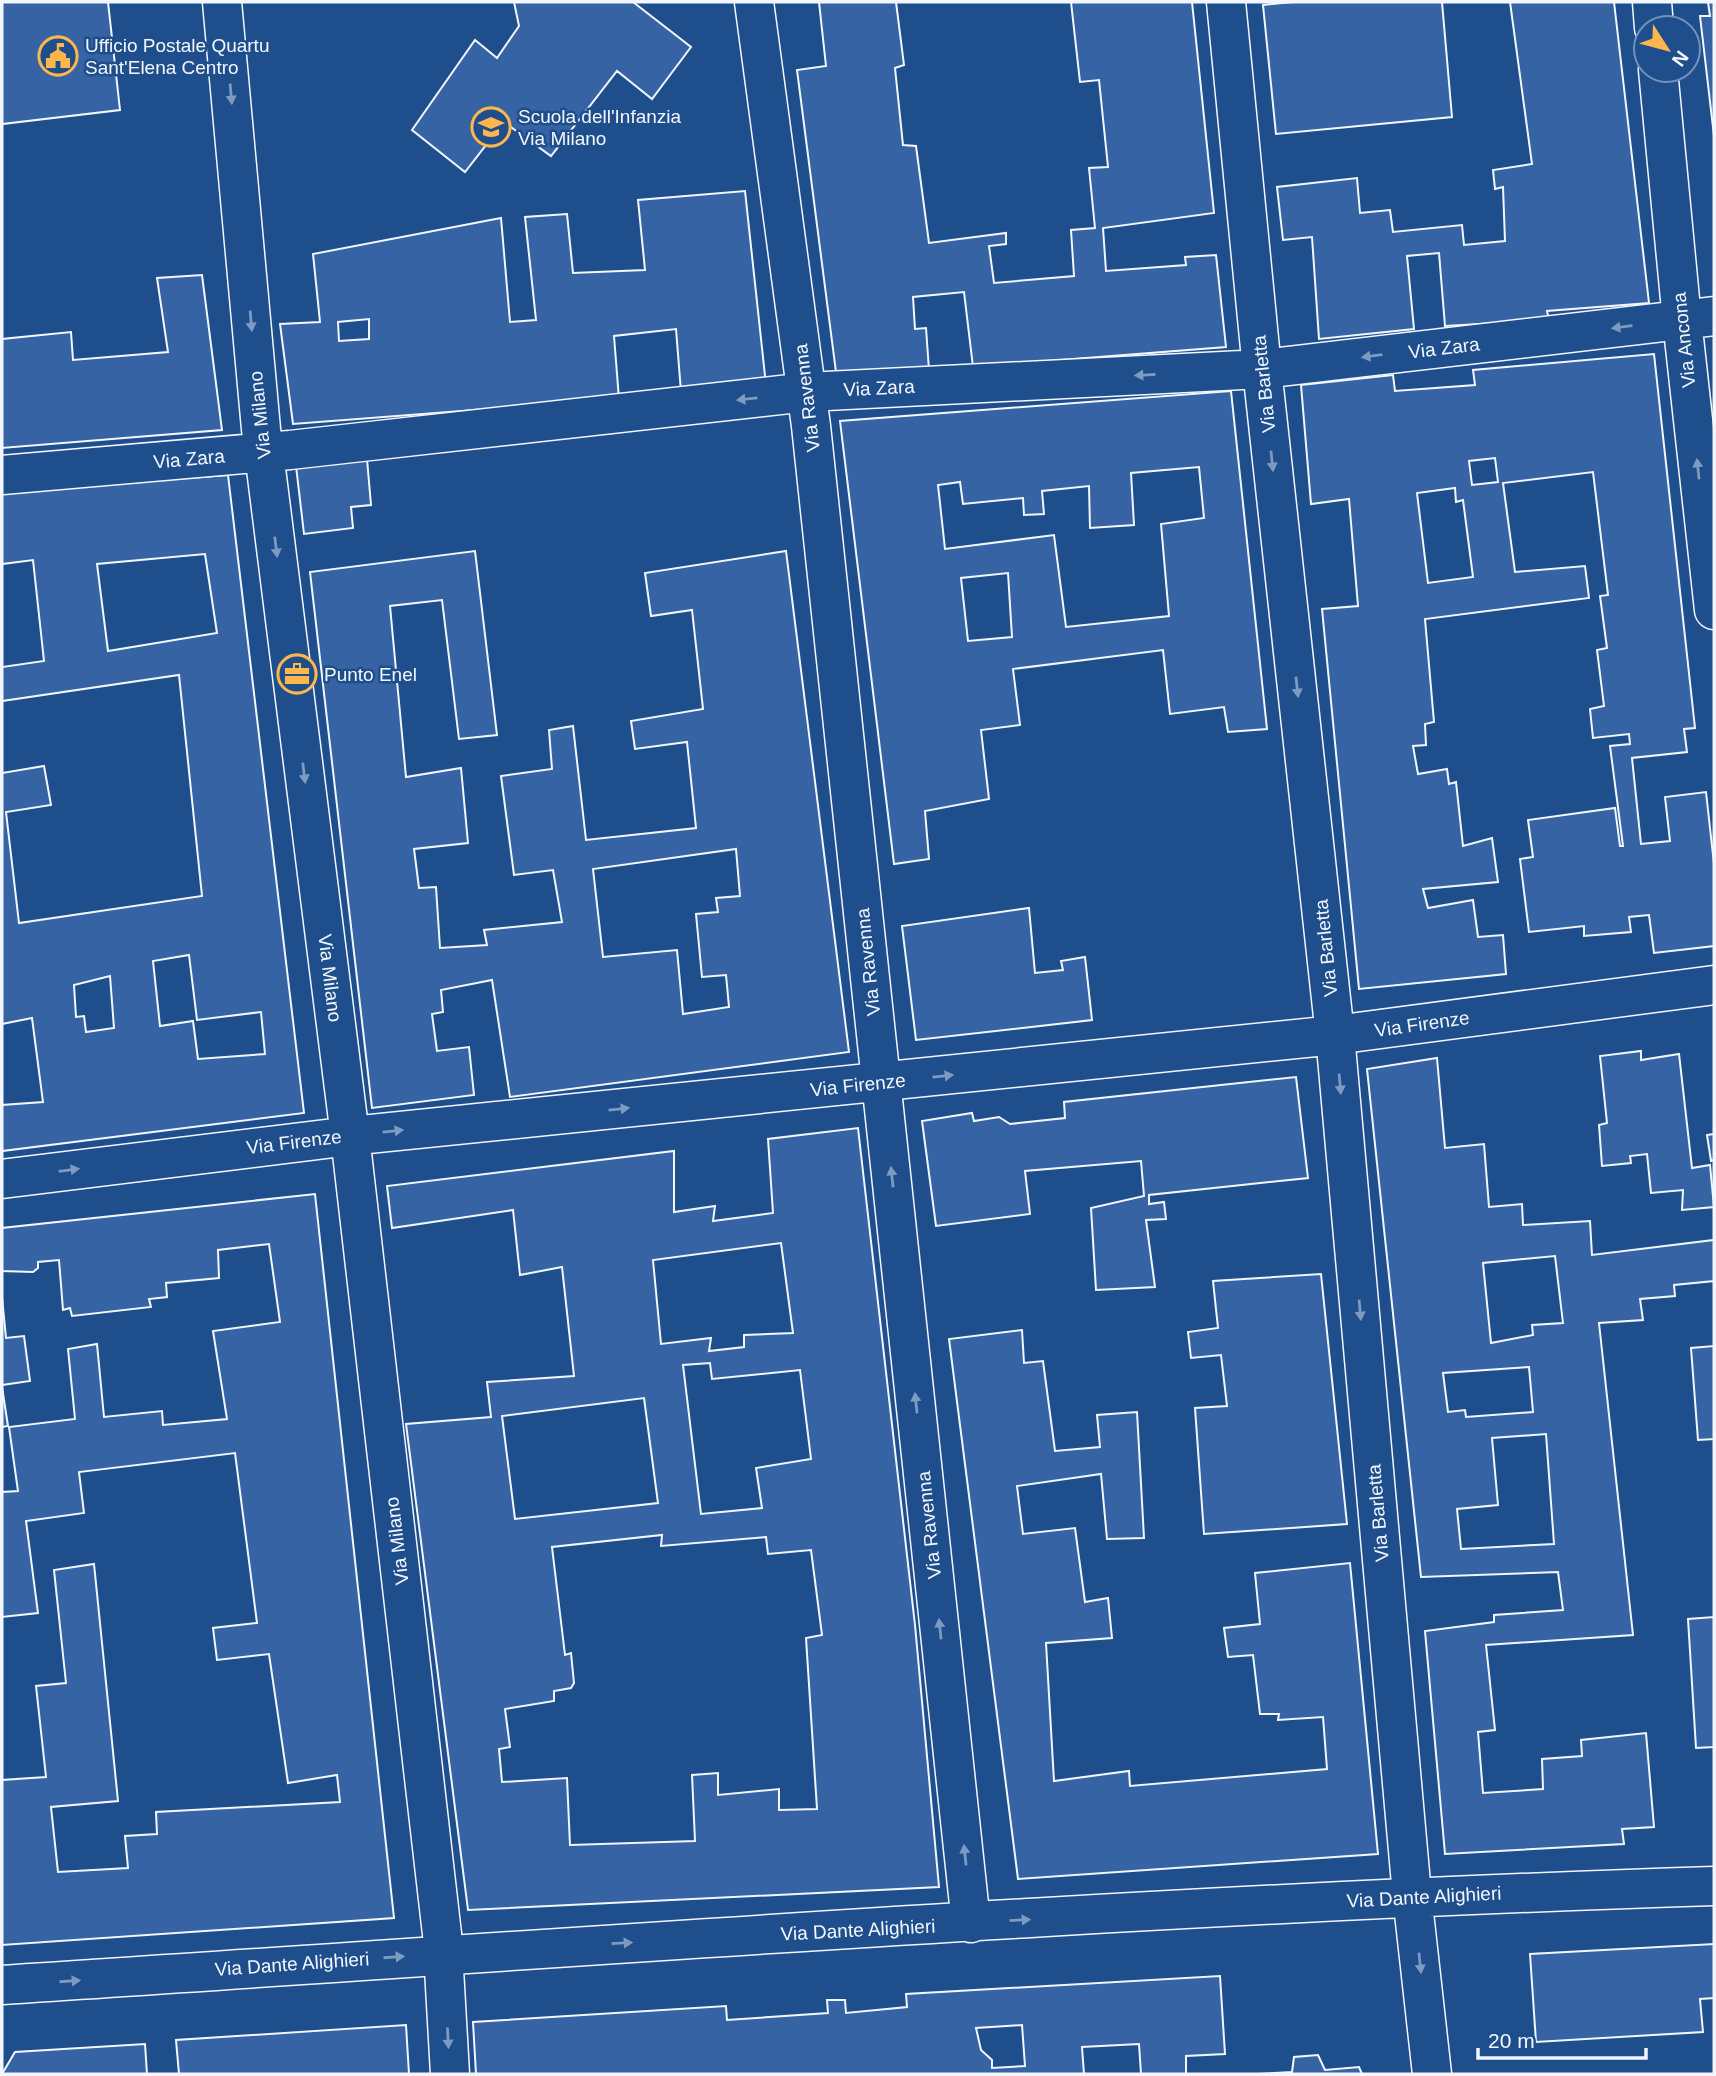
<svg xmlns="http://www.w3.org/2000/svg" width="1716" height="2076" font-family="Helvetica,sans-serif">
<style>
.building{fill:#3563a3;stroke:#f2f6ff;stroke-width:2;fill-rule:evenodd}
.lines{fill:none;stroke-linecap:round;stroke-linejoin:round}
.minor-casing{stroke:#f2f6ff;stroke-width:41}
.minor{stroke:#1f4e8c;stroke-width:38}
.oneway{fill:#7e9ac0}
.labels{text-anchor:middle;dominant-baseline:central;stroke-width:5;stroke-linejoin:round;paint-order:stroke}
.poi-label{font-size:19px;fill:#f2f6ff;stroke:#1f4e8c;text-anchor:start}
.street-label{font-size:19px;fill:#f2f6ff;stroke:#1f4e8c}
</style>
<rect width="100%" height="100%" fill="#1f4e8c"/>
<path class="building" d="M2,2H108L120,110L2,124Z
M514,2H633L691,47L652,99L617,71L551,156L504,122L465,172L412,130L475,40L497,58L519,26Z
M819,2H896L904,65L895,68L903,145L916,146L929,243L1006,233V244L989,246L994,283L1074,276L1071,230L1095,228L1089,168L1108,167L1099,80L1080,82L1071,2H1192L1214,213L1103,228L1106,271L1186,265L1185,257L1216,255L1226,347L973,367L964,292L913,297L915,329L926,328L929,370L837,380L797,70L826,66Z
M1293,2H1442L1452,117L1276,134L1263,5Z
M1510,2H1614L1649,303L1547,311L1549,320L1445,326L1439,253L1407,256L1414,329L1319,339L1312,237L1283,240L1277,187L1357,178L1360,213L1390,210L1393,232L1462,225L1464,245L1505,241L1503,187L1495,189L1493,170L1532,164Z
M1708,2H1714V136L1700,16H1710Z
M745,191L766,385L681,392L676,329L614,336L619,399L293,424L280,324L320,322L313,254L501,218L510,322L536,320L525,217L567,214L573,273L645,270L638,200ZM369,319V339L339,341L338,322Z
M202,275L222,430L2,448V339L71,332L73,360L168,352L157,278Z
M1654,354L1695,728L1684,729L1687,752L1632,758L1641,844L1670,841L1665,797L1706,792L1714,864V946L1654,953L1649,915L1629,917L1631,932L1584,936V926L1529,932L1520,859L1533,857L1528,820L1615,808L1620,846H1623L1610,746L1630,744L1629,734L1593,738L1590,709L1604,706L1597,650L1607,648L1600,596L1608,595L1593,472L1503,483L1515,572L1585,566L1589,598L1425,619L1434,722L1425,724L1426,745L1413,746L1418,774L1447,769L1449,784L1456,782L1463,846L1492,838L1498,882L1423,889L1428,908L1473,900L1478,937L1503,935L1506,974L1359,989L1322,609L1358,606L1349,499L1311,504L1301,385L1393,375L1395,391L1475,385L1473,370ZM1495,458L1498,482L1472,485L1469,461ZM1455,488L1456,502L1463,500L1473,577L1428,583L1417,493Z
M1231,391L1267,729L1228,732L1224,707L1170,714L1163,650L1013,669L1020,725L981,730L989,799L925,811L929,859L894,864L840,421ZM1199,467L1204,518L1161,524L1169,616L1066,627L1054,535L945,549L938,485L960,482L963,504L1023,498L1024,515L1044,514L1042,491L1089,486L1090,528L1134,525L1131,473ZM1008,573L1012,637L968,641L961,578Z
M367,459L371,505L351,507L353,528L304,534L296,466Z
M228,475L304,1113L2,1151V1105L43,1102L32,1018L2,1024V773L44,766L51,805L6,812L19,923L202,896L179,675L2,701V667L44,661L33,560L2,564V492ZM205,554L217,633L108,651L97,564ZM189,955L197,1020L261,1012L265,1054L198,1059L193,1021L160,1026L153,961ZM110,976L114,1028L86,1032L84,1016L76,1017L74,985Z
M475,551L497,735L459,739L442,600L390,606L406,777L461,768L468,843L414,849L419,888L436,887L440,948L487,945L484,930L562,922L553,870L514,875L501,776L552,769L549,730L573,726L586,840L696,828L687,742L635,749L631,721L703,709L692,610L651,616L645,573L786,551L849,1052L510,1097L492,980L441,990L443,1012L432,1014L437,1051L469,1047L474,1095L372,1108L310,572ZM736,849L740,896L716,898L718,912L696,914L702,977L726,975L729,1007L683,1014L677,950L603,957L593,869Z
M1029,908L1035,973L1063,970L1061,961L1085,957L1092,1020L916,1040L902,926Z
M1641,1051V1060L1679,1054L1692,1168L1710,1165L1714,1207L1682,1210L1683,1190L1651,1193L1647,1154L1630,1156L1631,1163L1602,1166L1599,1125L1607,1123L1600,1056Z
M1437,1058L1445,1148L1484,1144L1489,1207L1522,1204L1523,1225L1590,1221L1592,1255L1714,1240V1281L1674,1285L1675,1296L1640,1299L1643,1320L1599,1323L1633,1635L1486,1645L1495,1730L1478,1732L1483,1793L1543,1789L1542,1759L1582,1756L1581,1740L1646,1733L1654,1827L1622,1829L1624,1844L1445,1854L1425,1631L1494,1622V1615L1563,1610L1558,1572L1421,1577L1367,1069ZM1555,1256L1563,1323L1532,1325L1533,1335L1491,1343L1483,1263ZM1529,1367L1533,1412L1466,1417L1465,1410L1448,1412L1443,1373ZM1546,1434L1554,1544L1461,1549L1457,1509L1498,1505L1492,1438Z
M1296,1077L1308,1178L1149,1195V1204L1164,1202L1166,1219L1146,1220L1155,1287L1096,1290L1091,1208L1144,1196L1141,1161L1025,1171L1030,1214L936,1226L922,1121L972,1113L974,1121L999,1117L1010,1124L1065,1118L1064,1102Z
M858,1128L915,1625L939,1887L468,1910L406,1424L491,1417L487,1382L574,1376L562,1267L520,1275L513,1210L392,1228L387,1186L674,1151V1212L715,1206L713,1221L773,1213L768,1139ZM781,1243L793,1333L744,1335V1347L709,1351L711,1338L661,1344L653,1260ZM710,1363L712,1379L800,1370L811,1459L756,1468L762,1508L701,1514L683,1365ZM644,1398L658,1503L515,1519L502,1416ZM662,1535L661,1546L766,1537L768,1554L811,1550L822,1635L806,1638L817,1809L779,1810V1789L718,1795V1773L692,1775L695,1841L570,1845L567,1778L502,1782L499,1749L510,1747L505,1709L554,1701V1691L571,1688L574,1683L571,1653L565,1655L552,1547Z
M1714,1134V1160L1711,1161L1707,1135Z
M315,1194L394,1918L2,1945V1780L46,1777L36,1686L66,1683L54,1570L94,1564L118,1801L51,1807L58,1872L128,1868L125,1836L157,1834L156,1812L340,1802L337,1775L288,1783L269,1654L217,1660L213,1628L257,1623L235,1453L79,1472L84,1513L26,1521L38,1613L2,1617V1492L18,1491L9,1427L75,1419L68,1349L97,1344L104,1417L162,1411L163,1425L227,1419L213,1331L280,1322L269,1244L218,1250L219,1278L166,1283L167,1297L149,1299L151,1307L72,1316L70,1308L63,1310L59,1260L38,1262V1268L33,1272L2,1271V1228Z
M1321,1274L1347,1524L1204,1534L1195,1408L1227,1406L1221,1355L1191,1358L1188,1332L1218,1328L1213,1281Z
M2,1297L6,1338L24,1336L30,1381L2,1385Z
M1022,1330L1024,1363L1043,1361L1055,1451L1100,1447L1097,1415L1137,1412L1144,1538L1107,1539L1101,1474L1017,1486L1023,1534L1075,1528L1085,1602L1108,1598L1112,1638L1046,1643L1054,1781L1129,1771L1130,1786L1327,1769L1323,1717L1278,1720L1279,1714H1260L1253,1655L1228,1657L1224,1628L1260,1624L1255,1573L1350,1563L1378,1854L1018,1879L949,1339Z
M1714,1346V1439L1698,1440L1691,1348Z
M2,1387L8,1426L2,1427Z
M1714,1617V1747L1696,1748L1688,1619Z
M1714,1944V1998L1700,1999L1703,2032L1536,2042L1530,1954Z
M1220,1976L1225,2054L1186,2056V2074H1141L1139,2044L1082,2047L1084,2074H476L473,2022L726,2006L727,2020L828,2013L827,2000H845L846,2013L907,2007L906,1994ZM1022,2025L1025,2066L992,2068V2060L981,2050L976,2028Z
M406,2025L409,2074H179L176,2040Z
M145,2044L147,2074H2L15,2052Z
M1318,2055L1325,2070L1359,2067L1362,2074H1257L1292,2072L1294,2057Z"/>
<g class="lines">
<g class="minor-casing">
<path id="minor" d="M222,2L261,429L350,1136L442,1934L450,2074
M754,2L811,426L971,1923
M1226,2L1262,369L1335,1035L1412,1895L1432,2074
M1652,2L1654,28
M1658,70L1682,320L1714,610
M2,475L290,450L807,392L1262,369L1714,316
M2,1179L350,1136L1335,1035L1714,985
M2,1985C572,1948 1143,1904 1714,1886"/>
</g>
<use href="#minor" class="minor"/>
</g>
<defs><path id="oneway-solid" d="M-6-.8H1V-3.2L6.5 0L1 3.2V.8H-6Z" transform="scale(1.75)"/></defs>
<g class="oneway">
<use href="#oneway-solid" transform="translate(231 94) rotate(85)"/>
<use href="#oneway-solid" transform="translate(251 321) rotate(85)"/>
<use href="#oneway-solid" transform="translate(1622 327) rotate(173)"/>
<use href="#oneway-solid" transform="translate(1372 356) rotate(173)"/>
<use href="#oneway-solid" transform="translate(1145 375) rotate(177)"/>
<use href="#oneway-solid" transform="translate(747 399) rotate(174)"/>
<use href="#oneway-solid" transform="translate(1272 461) rotate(84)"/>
<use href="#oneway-solid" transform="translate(1698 469) rotate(-96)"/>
<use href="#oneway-solid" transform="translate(276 547) rotate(83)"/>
<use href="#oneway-solid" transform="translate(1297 687) rotate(84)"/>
<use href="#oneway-solid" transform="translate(304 773) rotate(83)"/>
<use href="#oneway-solid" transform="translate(943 1076) rotate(-6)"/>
<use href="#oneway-solid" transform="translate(1340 1084) rotate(85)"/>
<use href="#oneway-solid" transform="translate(619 1109) rotate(-6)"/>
<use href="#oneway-solid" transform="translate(393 1131) rotate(-6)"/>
<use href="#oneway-solid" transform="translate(69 1170) rotate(-7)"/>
<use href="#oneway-solid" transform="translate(892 1177) rotate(-96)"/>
<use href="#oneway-solid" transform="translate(1360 1310) rotate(85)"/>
<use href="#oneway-solid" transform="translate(916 1403) rotate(-96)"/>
<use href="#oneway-solid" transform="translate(940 1629) rotate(-96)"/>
<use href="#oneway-solid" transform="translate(965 1855) rotate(-96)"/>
<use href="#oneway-solid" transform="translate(1020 1920) rotate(-3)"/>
<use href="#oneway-solid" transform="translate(622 1943) rotate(-3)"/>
<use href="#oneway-solid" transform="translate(394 1957) rotate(-4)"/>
<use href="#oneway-solid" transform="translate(1420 1963) rotate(84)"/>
<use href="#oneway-solid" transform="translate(70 1981) rotate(-4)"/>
<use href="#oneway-solid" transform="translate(448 2038) rotate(87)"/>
</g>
<defs>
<g id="civic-ring" transform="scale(2.0125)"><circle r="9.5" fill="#1f4e8c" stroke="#ffb74d" stroke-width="1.5"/><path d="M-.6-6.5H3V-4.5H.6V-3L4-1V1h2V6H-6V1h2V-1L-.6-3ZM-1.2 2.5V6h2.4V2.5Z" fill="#ffb74d"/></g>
<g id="school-ring" transform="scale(2.0125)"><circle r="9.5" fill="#1f4e8c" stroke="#ffb74d" stroke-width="1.5"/><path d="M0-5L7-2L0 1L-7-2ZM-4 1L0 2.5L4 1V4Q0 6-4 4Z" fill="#ffb74d"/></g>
<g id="office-ring" transform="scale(2.0125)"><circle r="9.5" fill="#1f4e8c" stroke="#ffb74d" stroke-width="1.5"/><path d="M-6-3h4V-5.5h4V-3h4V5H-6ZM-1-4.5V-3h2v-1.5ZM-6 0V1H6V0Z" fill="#ffb74d"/></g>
</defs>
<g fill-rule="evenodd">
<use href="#civic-ring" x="58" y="56"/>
<use href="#school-ring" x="491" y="127"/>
<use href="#office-ring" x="297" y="674"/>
</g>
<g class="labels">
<g class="poi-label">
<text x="85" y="45">Ufficio Postale Quartu<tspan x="85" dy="22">Sant'Elena Centro</tspan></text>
<text x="518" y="116">Scuola dell'Infanzia<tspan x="518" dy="22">Via Milano</tspan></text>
<text x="324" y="674">Punto Enel</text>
</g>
<g class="street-label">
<text transform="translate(1684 340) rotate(-96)">Via Ancona</text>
<text transform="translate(1444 348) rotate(-7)">Via Zara</text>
<text transform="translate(1264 384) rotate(-96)">Via Barletta</text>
<text transform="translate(879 388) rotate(-3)">Via Zara</text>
<text transform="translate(807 398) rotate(-97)">Via Ravenna</text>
<text transform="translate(260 415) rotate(-96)">Via Milano</text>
<text transform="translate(189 459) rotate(-5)">Via Zara</text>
<text transform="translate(1326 948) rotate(-96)">Via Barletta</text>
<text transform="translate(868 962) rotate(-96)">Via Ravenna</text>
<text transform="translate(330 978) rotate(83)">Via Milano</text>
<text transform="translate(1422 1024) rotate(-8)">Via Firenze</text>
<text transform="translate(858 1085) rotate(-6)">Via Firenze</text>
<text transform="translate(294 1142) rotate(-7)">Via Firenze</text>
<text transform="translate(1378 1513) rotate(-95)">Via Barletta</text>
<text transform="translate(929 1525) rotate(-96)">Via Ravenna</text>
<text transform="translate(397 1541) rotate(-97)">Via Milano</text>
<text transform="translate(1424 1897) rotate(-3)">Via Dante Alighieri</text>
<text transform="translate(858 1930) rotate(-3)">Via Dante Alighieri</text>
<text transform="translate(292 1964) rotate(-4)">Via Dante Alighieri</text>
</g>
</g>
<rect width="1716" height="2076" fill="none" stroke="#f2f6ff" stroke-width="7"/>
<g transform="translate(1667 49) rotate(126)"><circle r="33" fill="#1f4e8c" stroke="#7391ba" stroke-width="2"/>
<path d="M0-5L12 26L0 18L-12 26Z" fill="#ffb74d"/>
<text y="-10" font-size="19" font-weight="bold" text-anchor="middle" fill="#f2f6ff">N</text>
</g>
<path d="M1478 2048v10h168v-10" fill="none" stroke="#f2f6ff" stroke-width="3.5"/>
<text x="1488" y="2048" font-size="21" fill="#f2f6ff" stroke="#1f4e8c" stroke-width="5" paint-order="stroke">20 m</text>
</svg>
